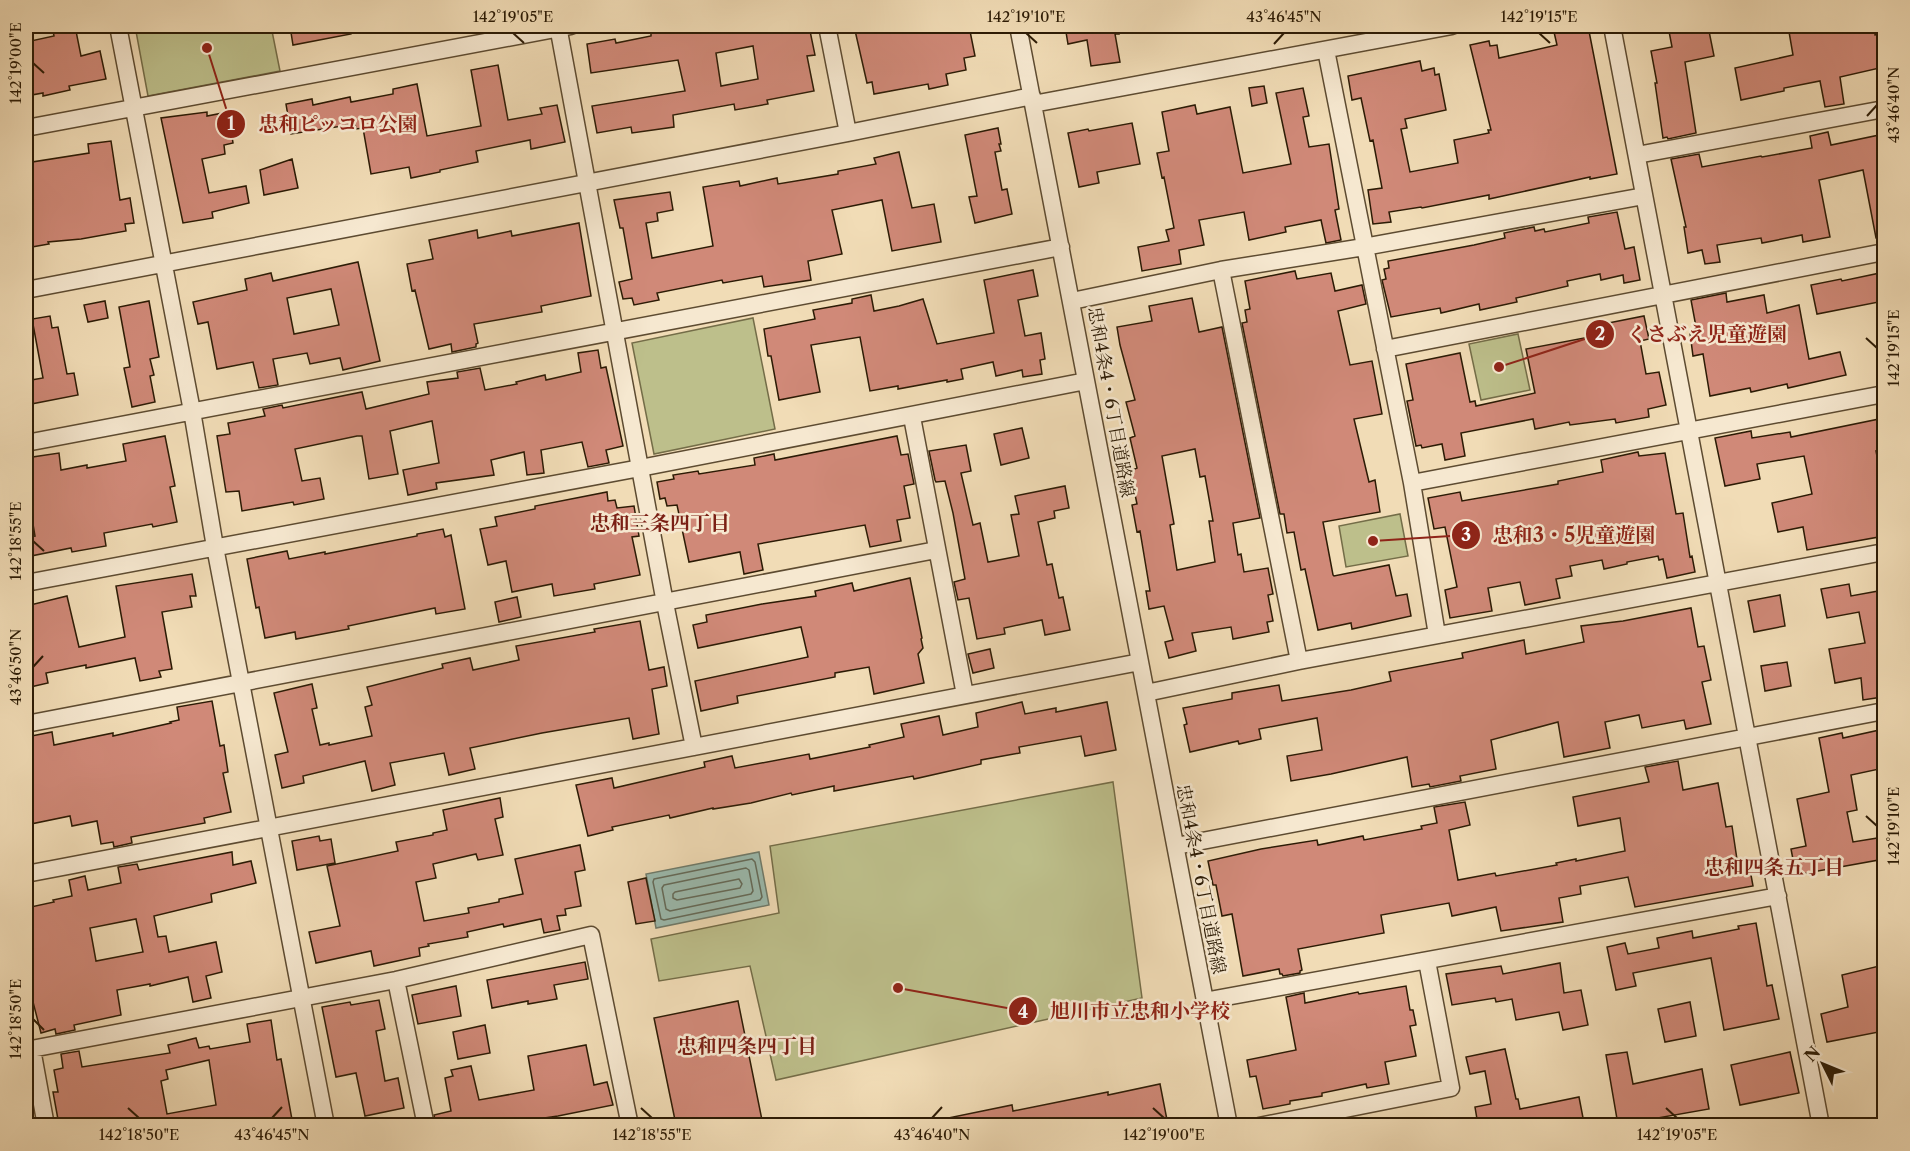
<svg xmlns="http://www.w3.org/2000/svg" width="1910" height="1151" font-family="'Libre Caslon Text','Noto Serif JP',serif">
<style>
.green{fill:#bdbf8b;stroke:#746d48;stroke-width:1.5}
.water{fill:#9bbbaf;stroke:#6f7b6b;stroke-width:1.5}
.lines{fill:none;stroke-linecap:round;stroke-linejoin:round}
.shore{stroke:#646b5a;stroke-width:1.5}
.building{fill:#d08978;stroke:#2c1b05;stroke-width:1.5;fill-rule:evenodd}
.street-casing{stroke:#5d4b31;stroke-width:19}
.street{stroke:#f6e8d0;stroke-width:16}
.ticks{fill:none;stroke:#2c1b05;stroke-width:2}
.labels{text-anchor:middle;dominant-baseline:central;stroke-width:5;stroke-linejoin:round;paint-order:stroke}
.street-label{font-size:18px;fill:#2c1b05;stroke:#f6e8d0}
.neighbourhood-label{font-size:20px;font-weight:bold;fill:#7a1f14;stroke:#f6e8d0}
.leader{fill:none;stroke:#8f2418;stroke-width:2}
.callout-dot{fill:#8f2418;stroke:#f6e8d0;stroke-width:2}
.mark-label{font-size:18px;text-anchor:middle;font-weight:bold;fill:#fff}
.callout-label{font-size:20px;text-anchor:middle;font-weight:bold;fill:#8f2418;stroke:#f6e8d0;stroke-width:5;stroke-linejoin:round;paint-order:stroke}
.neatline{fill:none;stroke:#2c1b05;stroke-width:2}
.ticks-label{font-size:15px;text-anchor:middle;fill:#2c1b05}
</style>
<rect width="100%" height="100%" fill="#f1dcb6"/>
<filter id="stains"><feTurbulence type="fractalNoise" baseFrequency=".00333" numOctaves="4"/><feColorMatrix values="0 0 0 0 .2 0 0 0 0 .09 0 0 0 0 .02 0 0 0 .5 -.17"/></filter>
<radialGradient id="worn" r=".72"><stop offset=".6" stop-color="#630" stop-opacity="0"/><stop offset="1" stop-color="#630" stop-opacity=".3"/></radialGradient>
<path class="green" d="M135,26H271L280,71L148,96Z
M753,318L775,429L654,454L632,343Z
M1518,334L1530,390L1481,400L1469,344Z
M1400,514L1408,556L1346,567L1339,526Z
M1113,782L1142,998L776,1080L750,966L659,981L651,939L779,913L770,846Z"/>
<path class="water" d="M759,852L769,905L656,928L646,874Z"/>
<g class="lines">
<path class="shore" d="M752,859L755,862L762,897L760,900L664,920L661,919L653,882L654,879Z
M746,868L749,870L753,891L751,894L670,911L666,909L662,888L664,885Z
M739,879L742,884L740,888L677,900L673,898V894L675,892Z"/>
</g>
<path class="building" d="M52,26H75L81,56L100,51L106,79L69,86L70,90L43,96V93L26,96V42L54,36Z
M290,26H351V34L293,45Z
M672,26H809L815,55L807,56L814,91L767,100L768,104L735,110L734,104L673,115L674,127L632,133L631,127L597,133L592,106L685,91L678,60L591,73L587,44L615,39L616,43L651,36V33L672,30ZM753,46L758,79L721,86L716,53Z
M854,26H969L975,56L964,58L966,70L946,74L948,85L929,89L928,84L874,94L872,82L867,83Z
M1065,26H1118L1119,34H1115L1120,62L1091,66L1087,40L1068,44Z
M1588,26L1617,174L1590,179V177L1489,199V195L1422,208L1421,207L1389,212L1391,222L1373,224L1368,190L1382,188L1373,140L1370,141L1361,98L1352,100L1348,76L1420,61L1422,71L1434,68L1435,75L1439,74L1446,110L1405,119L1407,128L1401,129L1410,172L1458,163L1454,140L1489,133L1488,130H1491L1470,45L1489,41L1490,46L1497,45L1499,58L1557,45L1554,32Z
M1668,26H1708L1714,56L1685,62L1696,133L1668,139L1667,137L1663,138L1655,83H1657L1651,51L1672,47Z
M1788,26H1875V35L1884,34V67L1840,77L1844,104L1825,107L1820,81L1784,88V91L1741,100L1735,68L1793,55Z
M498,65L508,120L542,114L540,108L557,105L565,142L531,149L530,140L476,151L478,162L440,170V172L411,178L409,167L371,174L363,128L356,129L355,124L291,134L286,104L312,99L313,105L350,97L351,102L393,94V89L417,84L427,136L481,126L471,70Z
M1264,86L1267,103L1252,106L1249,88Z
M1303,88L1309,116L1303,117L1309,147L1329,144L1339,209L1335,210L1341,240L1326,243L1321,220L1285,227L1286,232L1249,240L1244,212L1199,220L1204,245L1179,250L1181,264L1142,271L1138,247L1169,241L1166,230L1174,228L1164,177L1162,178L1157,153L1169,151L1162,112L1195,105L1197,114L1230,107L1243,173L1291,164L1276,93Z
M207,112V116L228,112L233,143L224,145L225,154L202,159L209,193L246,186L249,203L212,212L213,218L183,223L161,118Z
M1132,123L1140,164L1097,172L1099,183L1079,187L1068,133L1088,129L1089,131Z
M998,128L1001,144H999L1001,151L995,152L1002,190L1007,189L1012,214L975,223L969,197L977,196L965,135Z
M1828,132L1831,145L1884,134V237L1876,238L1863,170L1819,180L1830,237L1803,242L1802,235L1762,243L1761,238L1717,245L1720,262L1705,264L1702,250L1688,253L1684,227H1686L1671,159L1699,154L1702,167L1761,156L1762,157L1812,148L1810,136Z
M111,141L120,200L130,198L134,223L125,224L126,231L81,239L48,242L49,244L26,248V163L89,153L88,144Z
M899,152L912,208L934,204L941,242L892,251L882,200L832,210L842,254L808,261L811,280L764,287L762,276L723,283L722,280L657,293L659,300L634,305L632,298L623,299L619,282L632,279L623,228H620L614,200L670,192L673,210L657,213L658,221L646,223L652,258L713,246L703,187L739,181L740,186L777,178L778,184L838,174V171L876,164L874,158Z
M292,159L298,188L264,195L260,170Z
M1617,212L1625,249L1634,247L1640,280L1624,283L1623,275L1601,280L1600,274L1567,281L1568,286L1516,298L1517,302L1480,310L1479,304L1441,313L1440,308L1391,317L1382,280L1386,279L1384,269L1389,268L1388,261L1474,245L1505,238L1504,233L1534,227L1535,231L1544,229L1545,232L1589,223L1588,217Z
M579,223L591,296L541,306L542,312L474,324L478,343L476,344V347L452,352L451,344L429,349L415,290L412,291L407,264L433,259L429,240L477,230L478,238L511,231L512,236Z
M358,262L380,361L343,370L340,358L310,364L307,353L273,359L278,385L259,388L253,362L217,369L208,322L198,324L193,302L247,290L245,279L271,273L273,281ZM331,289L339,325L294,334L287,298Z
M1033,270L1038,296L1018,300L1025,336L1041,333L1045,359L1040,360L1042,374L1023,377L1022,370L996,376L993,362L961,369L963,379L947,382V380L898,389V386L870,391L860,337L811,345L820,392L779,400L771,356H768L764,329L815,319L813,310L852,303V299L871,295L874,311L899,306L923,299L937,344L994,333L984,280Z
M1295,271L1297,279L1331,273L1335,291L1362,285L1366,304L1338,311L1350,365L1372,361L1382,414L1354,419L1369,482L1375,480L1380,512L1323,522L1333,575L1334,576L1389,565L1396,596L1407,594L1411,616L1352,629L1351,623L1318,630L1305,569L1301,570L1294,532L1287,533L1284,514H1280L1242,323L1247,322L1245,310L1250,309L1245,281Z
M1880,273L1884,301L1817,314L1811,285L1841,279L1842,281Z
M1726,293L1727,302L1764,295L1767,313L1799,305L1809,359L1840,352L1846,375L1788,388L1787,384L1751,392L1750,388L1710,396L1703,354L1693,356L1690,333L1697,332L1691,300Z
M1192,298L1199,332L1222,327L1260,518L1233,523L1238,555L1241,554L1244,572L1268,568L1273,594L1268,595L1273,621L1267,622L1269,632L1233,639L1231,627L1192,633L1196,651L1169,658L1165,642L1173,640L1164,606L1149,609L1146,591H1150L1140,531L1137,532L1132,505L1137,504L1130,471L1137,468L1130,438L1135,436L1126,402L1135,400L1120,345L1117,327L1152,321L1149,306ZM1195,449L1200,477L1205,476L1213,521H1209L1215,562L1177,570L1170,525L1174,524L1162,456Z
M105,301L108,318L88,322L84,305Z
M149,301L159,357L150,359L154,375L150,376L155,402L132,407L124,368L130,367L119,307Z
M50,316L52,328L58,327L67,374L74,373L78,395L26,405V381L43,378L32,319Z
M1644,316L1649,339L1640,341L1646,374L1659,372L1666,405L1648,409L1649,417L1616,423L1615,419L1570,425L1569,422L1535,429L1533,419L1461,433L1465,456L1445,460L1442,444L1422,448L1421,445L1416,446L1407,401L1413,400L1406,364L1460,353L1470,402L1475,401L1476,406L1535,393L1526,349L1595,336L1593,326Z
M598,350L601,368L606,367L623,446L606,450L609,463L588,467L582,442L541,450L544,473L527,475L524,452L491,460L494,475L436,483L437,489L408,495L403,470L439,463L432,421L390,431L398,474L369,479L362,436H357L295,449L302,481L320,478L324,499L294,505L293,502L242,511L239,491L226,492L217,436L230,434L228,423L265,416L263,409L282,405L283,408L362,392L366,409L429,394L427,382L458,378L457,372L480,368L485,390L517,384L516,382L545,375L546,380L581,372L578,353Z
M1884,418V450L1876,451L1884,494V536L1807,550L1803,527L1778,532L1772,503L1812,494L1804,456L1757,464L1760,479L1725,486L1715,438L1751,431L1752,438L1790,432L1791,437Z
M1022,428L1029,458L1001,465L994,434Z
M165,436L175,486L170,487L177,522L153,527L152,524L104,533L106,546L72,552L71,548L26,557V537L35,536L29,500H26V458L59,453L61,470L87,465V468L126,461L123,444Z
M897,436L901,455L908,454L914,484L904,486L910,518L897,520L901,541L870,547L865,525L758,544L763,570L744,574L740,552L689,562L677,505L667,506L665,498L660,499L657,482L674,479L673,475L698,471L699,474L755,465L754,458L774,454L775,460Z
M966,445L971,471L961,473L973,525L980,523L988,562L1019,556L1011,515L1019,514L1015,496L1065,486L1069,508L1054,511L1055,518L1038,522L1047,565L1052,564L1059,598L1063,597L1070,630L1045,635L1042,620L1004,628L1005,634L977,639L969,598L958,600L954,582L965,579L953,513L945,481L936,482L935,480L929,451Z
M1638,452L1639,456L1665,453L1676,514L1683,513L1690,557L1692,556L1695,572L1667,578L1663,559L1659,560L1658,556L1627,562V564L1604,569L1602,560L1570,566L1572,576L1556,579L1560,598L1525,605L1520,582L1488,588L1492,611L1450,618L1445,590L1457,587L1445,527L1434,529L1428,498L1460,492L1462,501L1558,484V481L1603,472L1601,460Z
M607,492L608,501L615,500L617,508L634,506L639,536L632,537L640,575L594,584L595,589L554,596L552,584L512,592L506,561L488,565L480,529L497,526L495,517L535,509V506Z
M443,529L445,537L451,535L465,609L436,614L435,608L348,626L349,629L296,639L295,632L265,638L259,607L256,608L247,559L287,551L289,559L325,552V554L417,536V534Z
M192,574L196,596H190L192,607L162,612L172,669L159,671L161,677L140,681L135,658L86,668V665L46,673L48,683L26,688V606L67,596L79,647L125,637L116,586Z
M910,578L922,638L921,639L923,648L918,654L924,683L874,694L869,667L835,673V677L737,696L738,703L701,711L695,681L808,657L801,627L698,648L693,625L707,622L706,615L762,604L816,596L815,591L852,583L854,591Z
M1849,584L1851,596L1884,590V669L1879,670L1882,697L1863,700L1861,678L1835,683L1829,649L1865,643L1859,612L1827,618L1821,589Z
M1780,595L1785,626L1754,632L1748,601Z
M517,597L521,617L499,622L495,602Z
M1691,608L1698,647L1704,646L1711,680L1702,682L1711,724L1686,729L1684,720L1642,728L1639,715L1605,722L1610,748L1564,757L1558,722L1491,740L1496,769L1460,776L1461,781L1430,787L1429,784L1412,787L1407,757L1331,774L1291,781L1287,756L1322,750L1317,718L1259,729L1261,739L1239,744L1238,741L1190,752L1184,725L1187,724L1183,708L1232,699V693L1279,685L1282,701L1351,690L1391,681L1389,672L1463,658L1462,653L1524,640L1526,654L1584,642L1581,626L1623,621Z
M640,621L649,670L664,667L667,686L652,689L659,734L633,739L629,718L542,733L470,748L475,769L449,775L444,753L390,763L395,785L372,791L365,761L303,776L304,783L282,788L275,755L288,752L274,693L312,684L317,708L312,709L320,745L329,743V745L372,736L365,707L372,705L367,687L443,668L442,664L470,658L473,670L519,660L516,646L595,632L594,629Z
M990,649L994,668L973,673L968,654Z
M1787,662L1791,686L1765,691L1761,666Z
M212,701L220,746L224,745L228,772L223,773L231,812L204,818L205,823L131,837L132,843L114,847L113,842L101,844L97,821L72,826L70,816L26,825V737L52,732L54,745L113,733V736L171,723L170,722L179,720L177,707Z
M1022,702L1025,714L1056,708V712L1107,702L1116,750L1085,756L1081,736L1019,747L1020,753L981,760V764L914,779L913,776L834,791V786L792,795L791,793L751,803L713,809V808L670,818L669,815L612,827L613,830L588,836L576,785L612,778L614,788L705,767L704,762L732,756L735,768L809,754L810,759L870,747L869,745L904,737L901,724L939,716L943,735L978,727L976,713Z
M1884,729V768L1851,775L1857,810L1847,812L1853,842L1884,837V859L1796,875L1791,849L1806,846L1797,799L1829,792L1819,738L1842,733L1843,738Z
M1678,761L1683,790L1718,783L1726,827L1732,826L1738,866L1749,864L1753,886L1635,907L1628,877L1580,886L1581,894L1559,898L1563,922L1501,931L1496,907L1452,916L1449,903L1381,915L1384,933L1298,949L1302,970L1300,971V973L1283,976L1282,974H1280L1279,969L1243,976L1232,914L1222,916L1216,885H1213L1208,861L1261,849L1317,840L1318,845L1363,836L1364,840L1422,829L1421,826L1437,823L1434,807L1465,802L1470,825L1449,830L1458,880L1495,873L1496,876L1557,865L1556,863L1576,859V861L1625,851L1620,818L1578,826L1573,797L1649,782L1645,767Z
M500,798L503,817L495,819L503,855L478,860L476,854L433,864L436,878L416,882L424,921L469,913L468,908L499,902V899L523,894L515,859L580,845L585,870L575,872L581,906L565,909L566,915L557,916L560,930L544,933L541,919L504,927L503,924L467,932L468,937L428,944L429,946L419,948L420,956L374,966L371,951L316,963L309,932L340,926L327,866L398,851L396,842L433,835V833L447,830L443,810Z
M319,836L320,841L331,839L335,863L297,870L292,841Z
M232,852L233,865L251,861L256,883L211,894L212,902L154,916L158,937L166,936L169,952L216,942L222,972L206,976L211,998L193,1002L188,977L150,986V984L117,990L121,1015L74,1025L75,1030L56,1034L55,1029L41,1033L32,998L26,999V908L54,902L53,900L72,896L69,880L85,876L88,890L121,883L118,867L137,864L139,870ZM136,919L143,952L96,961L90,928Z
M646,878L655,921L636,924L628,882Z
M1756,923L1767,986L1772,985L1779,1019L1724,1030L1711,958L1633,973L1636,986L1616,990L1607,947L1625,943L1628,954L1659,948L1657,938L1692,931L1693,938L1739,929L1738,926Z
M585,962L588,979L554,985L557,999L528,1004V1001L492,1008L487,980Z
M1560,963L1564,993L1581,990L1588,1025L1563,1030L1559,1012L1516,1020L1512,999L1496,1002L1495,998L1452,1005L1446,974L1501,966L1503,974Z
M1879,966L1880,968L1884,967V1031L1827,1042L1821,1014L1848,1007L1842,975Z
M456,986L461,1016L418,1024L412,995Z
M1406,986L1410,1010H1413L1416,1025L1410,1026L1416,1056L1385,1062L1389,1084L1367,1088L1366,1084L1322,1093V1096L1290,1101V1104L1263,1109L1256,1076L1250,1077L1247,1060L1296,1050L1286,997L1304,993L1305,1003L1358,992L1359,994Z
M379,1000L385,1029L376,1031L385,1081L398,1078L404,1108L365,1116L356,1073L336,1077L322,1007L350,1002L351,1005Z
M738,1001L763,1125H676L654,1018Z
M1690,1002L1696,1036L1665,1042L1658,1009Z
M271,1020L277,1060L281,1059L293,1125H59L53,1092H58L54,1070L63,1068L61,1054L79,1051L82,1067L170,1053L168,1045L196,1038L199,1048L209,1046L210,1049L250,1042L247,1024ZM209,1060L216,1105L167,1114L161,1081L168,1079L166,1070Z
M485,1025L490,1053L458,1059L453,1032Z
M586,1045L594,1085L607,1082L613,1105L558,1116L496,1125H436L434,1115L451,1111L445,1078L453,1076L451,1070L471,1066L479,1100L534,1090L528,1056Z
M1505,1049L1516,1099H1518L1520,1109L1579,1097L1584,1123L1571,1125H1478L1475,1107L1491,1104L1485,1071L1470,1074L1466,1057Z
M1627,1052L1633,1084L1702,1069L1709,1109L1618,1125L1606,1055Z
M1790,1052L1799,1093L1740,1105L1731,1065Z
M1160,1084L1168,1125H949L948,1118L1012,1105L1013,1111L1108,1092V1095Z"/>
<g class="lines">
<g class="street-casing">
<path id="street" d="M118,26L192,411L215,547L326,1126
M558,26L665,603L694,747
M827,26L848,133
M1018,26L1229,1126
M1612,26L1821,1126
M1326,50L1412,483L1437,635
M1033,104L1452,26
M26,128L571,26
M1637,155L1884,109
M1221,270L1299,661
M26,290L848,133L1032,96
M1072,301L1221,270L1364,247L1644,196
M1385,349L1884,252
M912,417L965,695
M26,443L1061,247
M1412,483L1884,394
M26,583L640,468L1086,381
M1146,693L1299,661L1884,552
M26,724L936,550
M1176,846L1884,711
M26,874L1140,662
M396,980L426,1126
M1204,1001L1778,896
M32,1049L46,1126
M26,1050L396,980L591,935L630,1126
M1259,1126L1451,1088L1427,961"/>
</g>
<use href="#street" class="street"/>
</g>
<path class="ticks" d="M513,33L524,43M1026,33L1037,43M1539,33L1550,43M1274,44L1284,33M33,63L44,73M1867,116L1877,105M1866,338L1877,348M33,541L44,551M33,667L43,656M1866,816L1877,826M33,1019L44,1030M128,1108L139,1118M641,1108L652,1118M1153,1108L1164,1118M1666,1108L1677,1118M272,1118L282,1107M932,1118L942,1107"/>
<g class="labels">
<g class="street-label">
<text transform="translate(1111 402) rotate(80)">忠和4条4・6丁目道路線</text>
<text transform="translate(1201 879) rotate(79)">忠和4条4・6丁目道路線</text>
</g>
<g class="neighbourhood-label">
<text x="660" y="523">忠和三条四丁目</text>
<text x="1774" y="867">忠和四条五丁目</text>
<text x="747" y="1046">忠和四条四丁目</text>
</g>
</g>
<path class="leader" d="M207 48L231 124M1499 367L1600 334M1373 541L1466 535M898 988L1023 1011"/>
<g class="callout-dot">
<circle cx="207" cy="48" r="6"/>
<circle cx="1499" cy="367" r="6"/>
<circle cx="1373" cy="541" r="6"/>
<circle cx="898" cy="988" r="6"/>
<circle cx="231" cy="124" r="15"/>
<circle cx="1600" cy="334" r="15"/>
<circle cx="1466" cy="535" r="15"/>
<circle cx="1023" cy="1011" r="15"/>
</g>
<g class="mark-label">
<text x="231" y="130">1</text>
<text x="1600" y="340">2</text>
<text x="1466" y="541">3</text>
<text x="1023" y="1018">4</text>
</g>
<g class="callout-label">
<text x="338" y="131">忠和ピッコロ公園</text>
<text x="1707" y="341">くさぶえ児童遊園</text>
<text x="1574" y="542">忠和3・5児童遊園</text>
<text x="1140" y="1018">旭川市立忠和小学校</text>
</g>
<rect width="1910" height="1151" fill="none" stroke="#f1dcb6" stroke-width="66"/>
<g transform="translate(1823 1064) rotate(313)" stroke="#f6e8d0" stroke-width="4.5" paint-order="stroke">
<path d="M0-4.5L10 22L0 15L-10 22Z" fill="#2c1b05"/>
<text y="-9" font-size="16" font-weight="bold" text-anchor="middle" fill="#2c1b05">N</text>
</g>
<rect x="33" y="33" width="1844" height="1085" class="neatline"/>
<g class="ticks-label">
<text x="513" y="22">142°19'05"E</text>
<text x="1026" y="22">142°19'10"E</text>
<text x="1284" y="22">43°46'45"N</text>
<text x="1539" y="22">142°19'15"E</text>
<text transform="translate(16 63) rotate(-90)" y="5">142°19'00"E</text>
<text transform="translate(1894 105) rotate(-90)" y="5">43°46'40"N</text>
<text transform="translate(1894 348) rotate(-90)" y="5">142°19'15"E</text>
<text transform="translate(16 541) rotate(-90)" y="5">142°18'55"E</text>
<text transform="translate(16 667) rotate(-90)" y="5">43°46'50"N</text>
<text transform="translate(1894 826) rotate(-90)" y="5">142°19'10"E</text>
<text transform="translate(16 1019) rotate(-90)" y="5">142°18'50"E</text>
<text x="139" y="1140">142°18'50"E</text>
<text x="272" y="1140">43°46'45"N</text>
<text x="652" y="1140">142°18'55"E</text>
<text x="932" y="1140">43°46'40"N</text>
<text x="1164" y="1140">142°19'00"E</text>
<text x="1677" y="1140">142°19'05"E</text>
</g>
<rect width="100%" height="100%" filter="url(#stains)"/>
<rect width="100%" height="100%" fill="url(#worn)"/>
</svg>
